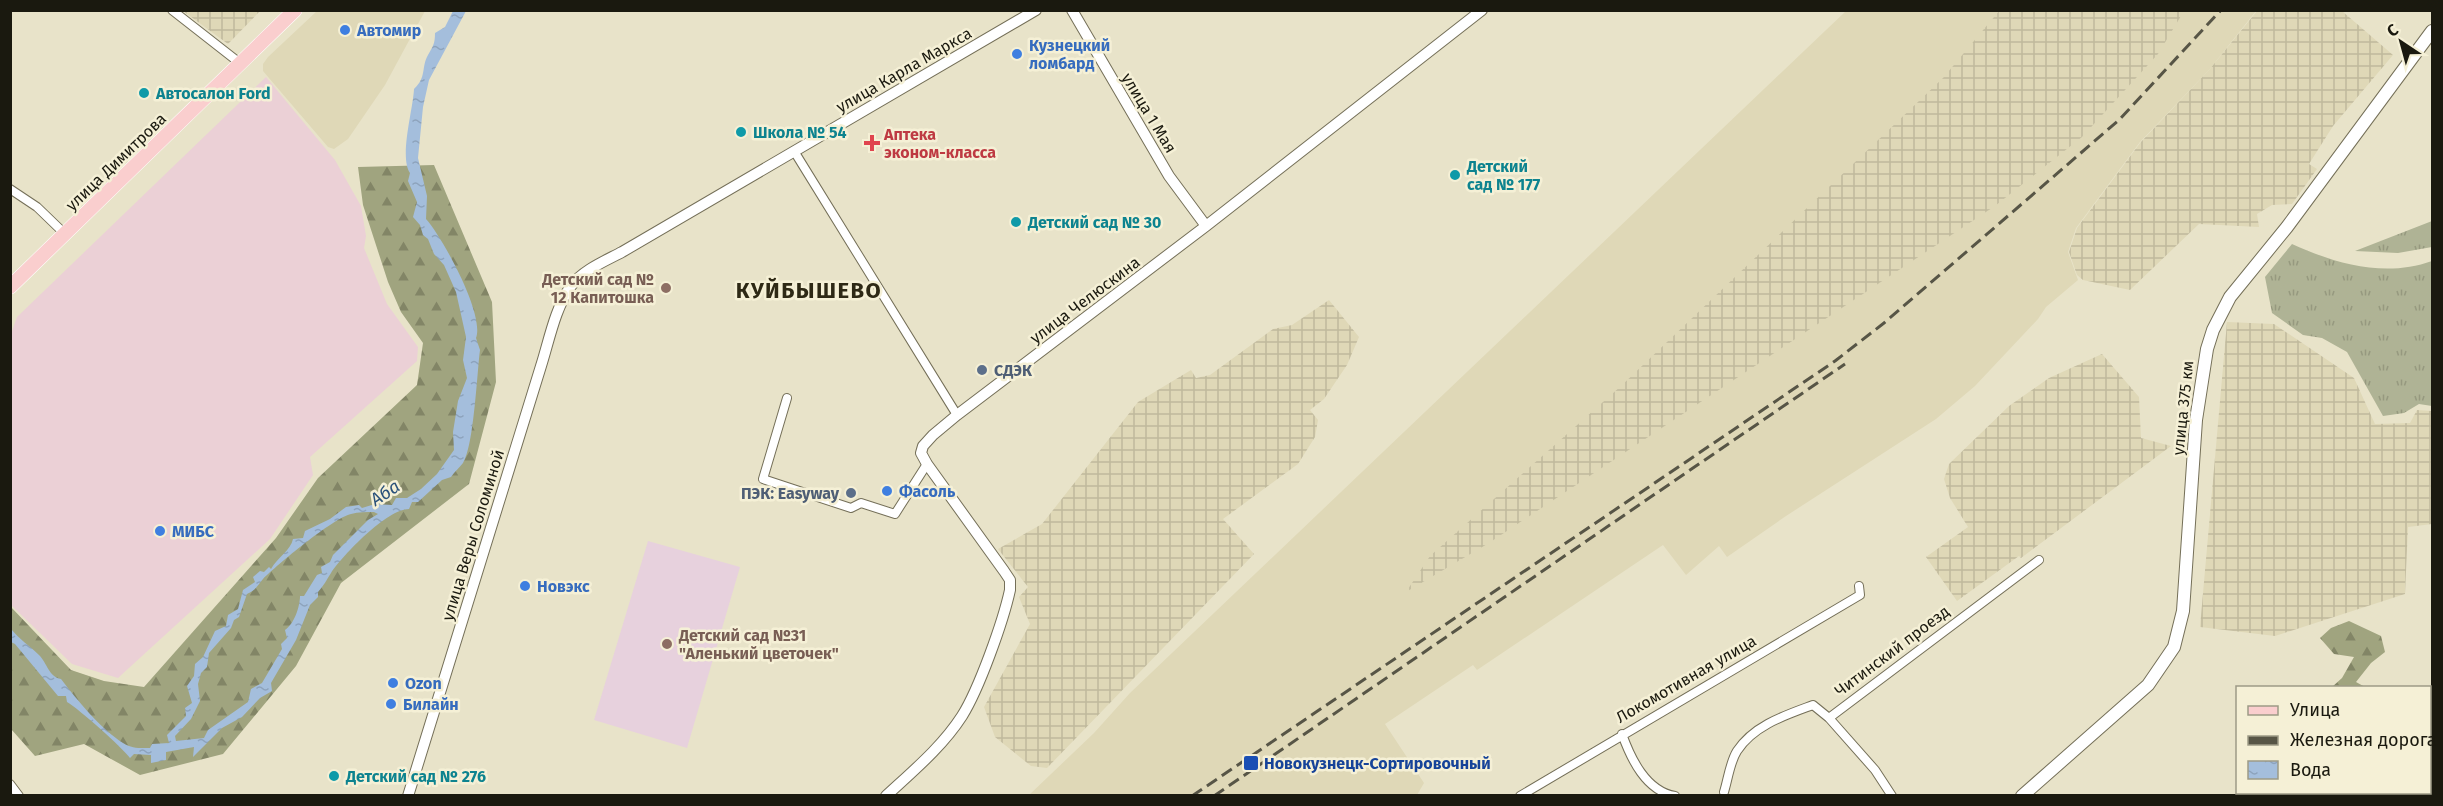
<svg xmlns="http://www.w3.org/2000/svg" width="2443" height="806" font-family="'Fira Sans',sans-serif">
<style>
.built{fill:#dfd8b7}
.industrial{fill:url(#industrial-grid)}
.education{fill:#e7d1dd}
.medical{fill:#ebd0d6}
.grass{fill:url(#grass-tufts)}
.forest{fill:url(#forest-firs)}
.water{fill:url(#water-ripples);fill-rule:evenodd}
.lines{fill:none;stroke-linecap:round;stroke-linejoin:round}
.minor-casing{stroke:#746f58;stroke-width:10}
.tertiary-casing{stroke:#746f58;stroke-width:12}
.secondary-casing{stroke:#746f58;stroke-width:14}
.primary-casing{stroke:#fff;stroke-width:15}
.minor{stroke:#fff;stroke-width:8}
.tertiary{stroke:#fff;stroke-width:10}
.secondary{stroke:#fff;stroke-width:12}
.primary{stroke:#facece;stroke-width:14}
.rail{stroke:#575546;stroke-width:3;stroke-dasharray:12 6;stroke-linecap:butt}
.shop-dot{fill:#3f7fe0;stroke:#f5f0d6;stroke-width:2}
.culture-dot{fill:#0f9aa8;stroke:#f5f0d6;stroke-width:2}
.health-dot{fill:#e0444e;stroke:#f5f0d6;stroke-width:2}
.education-dot{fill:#8d6e63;stroke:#f5f0d6;stroke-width:2}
.service-dot{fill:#5c6f8a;stroke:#f5f0d6;stroke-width:2}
.transit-dot{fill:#1a4fb4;stroke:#f5f0d6;stroke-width:2}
.labels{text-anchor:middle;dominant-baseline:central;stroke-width:5;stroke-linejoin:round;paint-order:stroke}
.shop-label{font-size:16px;font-weight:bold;fill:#366cbe;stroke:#f5f0d6;text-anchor:start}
.street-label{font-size:16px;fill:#1a190f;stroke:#f5f0d6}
.culture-label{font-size:16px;font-weight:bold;fill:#0d838f;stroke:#f5f0d6;text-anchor:start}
.health-label{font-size:16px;font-weight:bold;fill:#be3a42;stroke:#f5f0d6;text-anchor:start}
.education-label{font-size:16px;font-weight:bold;fill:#785e54;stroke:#f5f0d6;text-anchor:end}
.service-label{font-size:16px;font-weight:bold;fill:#4e5e75;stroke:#f5f0d6;text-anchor:start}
.transit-label{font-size:16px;font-weight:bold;fill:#164399;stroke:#f5f0d6;text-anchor:start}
.water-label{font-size:18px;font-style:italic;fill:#2b527b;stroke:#f5f0d6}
.district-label{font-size:22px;font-weight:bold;letter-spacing:1.5px;fill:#2e2915;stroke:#f5f0d6}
</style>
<defs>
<pattern id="industrial-grid" width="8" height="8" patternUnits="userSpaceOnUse" patternTransform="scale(1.5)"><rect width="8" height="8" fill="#dfd8b7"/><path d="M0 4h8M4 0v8" fill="none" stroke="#bfb99c"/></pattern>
<pattern id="grass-tufts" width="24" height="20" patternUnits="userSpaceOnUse" patternTransform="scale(1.5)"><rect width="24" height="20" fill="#afb395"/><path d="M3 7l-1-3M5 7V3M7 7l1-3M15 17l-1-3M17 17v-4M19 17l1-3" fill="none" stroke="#96997f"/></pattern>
<pattern id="forest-firs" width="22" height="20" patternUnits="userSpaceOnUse" patternTransform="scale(1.5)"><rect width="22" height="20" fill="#a0a47f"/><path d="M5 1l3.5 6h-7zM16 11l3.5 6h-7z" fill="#828566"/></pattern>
<pattern id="water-ripples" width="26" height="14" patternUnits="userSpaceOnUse" patternTransform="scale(1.5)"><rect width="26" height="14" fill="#a4bedc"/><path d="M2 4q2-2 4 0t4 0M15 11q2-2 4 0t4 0" fill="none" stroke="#8da3bc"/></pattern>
</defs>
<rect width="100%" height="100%" fill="#e8e3c9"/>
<path class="built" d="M317,11H425L385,85L348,139L334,149L328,147L263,71V64L268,57Z
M1846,11H2256L2209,70L2140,142L2076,228L2068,252L2078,280L2046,307L2038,319L1975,386L1936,419L1786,516L1727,557L1719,546L1686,575L1663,545L1477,670L1473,665L1385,724L1424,783L1417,795L1028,796L1094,733L1130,693Z"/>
<path class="industrial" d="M183,11H260L228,44Z
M1999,11H2184L2158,54L2082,137L1995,206L1489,543L1406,592L1430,556L1621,386L1943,78Z
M2257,11H2342L2393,55L2333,126L2309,164L2317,169L2292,204L2272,205L2257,214L2259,227L2199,224L2130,290L2083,280L2077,275L2069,252L2077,228L2140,143L2209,70Z
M1329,300L1359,337L1347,365L1324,399L1310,410L1318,420L1315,437L1298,464L1223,519L1254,554L1047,768L1031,766L995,737L984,707L1030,624L1019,597L1028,587L998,549L1042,524L1138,402L1191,370L1196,378L1210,375L1273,329L1292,325Z
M2227,322L2274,324L2354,378L2375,424L2410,423L2417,410L2432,411V524L2408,527L2405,594L2275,636L2200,627Z
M2102,354L2139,397L2141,438L2171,446L2021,558L2019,556L1957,601L1926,557L1968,527L1950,498L1944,479L1949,464L2009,406L2049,378Z"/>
<path class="education" d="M648,541L740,567L687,748L594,720Z"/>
<path class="medical" d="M266,77L335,160L361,206L366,236L364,248L387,304L418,347L417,361L310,457L313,475L270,539L118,678L72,664L11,605V334L17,317Z"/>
<path class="grass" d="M2432,221V247L2398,253L2355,251Z
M2292,244C2336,264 2385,278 2432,261V406L2419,404L2404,413L2383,416L2347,352L2322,338L2303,335L2272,313L2265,277Z"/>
<path class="forest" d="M434,165L492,302L496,382L469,484L341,583L296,666L223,754L140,775L84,744L35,756L11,729L10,606L71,670L104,681L144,687L276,538L318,478L417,385L423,343L401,312L388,282L363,205L358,167Z
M2349,621L2381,636L2385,652L2371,663L2356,682L2365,687H2332L2342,678L2354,657L2334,654L2320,638L2331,628Z
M2432,768V792L2418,795H2382V793L2430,792V775Z
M2242,792H2316L2317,795H2241Z"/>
<path class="water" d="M453,11H466L429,80L423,107L418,158L427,196L426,219C443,238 485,315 476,338L480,350C477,373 474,446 463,463C459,468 455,471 451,477L442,480L418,502H412L409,509C387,509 343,555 331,573C326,581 324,585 318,592V597L310,605L296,640L271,683L272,691L260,698L242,717L222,728L193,757L194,747L166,752V760L151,763V755L134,754L130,758C123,748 78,708 67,702L66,696H58L15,644L11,642V629C19,639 30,646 39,655C47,663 49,677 61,679C77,700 101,729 123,743C132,749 141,748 150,748L152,744L169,743L167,735L186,716L185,708L192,703L187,686L194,676L195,664L203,657L215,631L226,626L228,615L238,609L243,590L255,582L253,577L260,571L264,572L269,567L271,569C277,558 291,550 293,539L303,538L305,531L330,519L346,507L359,505L362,508L375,504L392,505L396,498H407L421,489L437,474L454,450L453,432L458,401L467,378L463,360L466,337L456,292L444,265L434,254L428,239L423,235L420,225L413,217L417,202L408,181L410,173C399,157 413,110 414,89C427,77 421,67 428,55C433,46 435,44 435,33L445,27ZM374,512L378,514L368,520L333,555L330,562L321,567L322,573L317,575L304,596H300C300,607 294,624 285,630L287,638L281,644L282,649L262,683L251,689L248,702L208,730L204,738L176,741L175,736L191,719L200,701L198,684L201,673L207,667L209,653L231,628L234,620L239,617L247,594C256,590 257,586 263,579C277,565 333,518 351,514C358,512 367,512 374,512Z"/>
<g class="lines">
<g class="minor-casing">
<path id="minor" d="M172,10L241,64
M794,151L957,415
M10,189L37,207L65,234
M787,398L763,479L851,508L861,503L895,514L927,464
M1829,718L1875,770L1892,796
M1622,734C1631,759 1646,791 1675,796
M10,784L19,796
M1724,792C1728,779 1730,762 1737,751C1754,725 1786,715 1813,705L1829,718L2039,560
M1520,796L1860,595L1859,586"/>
</g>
<g class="tertiary-casing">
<path id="tertiary" d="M1072,10L1169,176L1206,226
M408,796L541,366C549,341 555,308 571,286C583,270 605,261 622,252L1036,10
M886,796C913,771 942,747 962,716C979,689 1003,622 1010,590V580L1004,571L927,464L921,453L923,446L933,435L957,415L1206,226L1482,10"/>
</g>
<g class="secondary-casing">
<path id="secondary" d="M2022,796L2148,685L2174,647L2183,611L2196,420L2207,349L2213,330L2230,297L2287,227L2432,31"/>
</g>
<g class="primary-casing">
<path id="primary" d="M10,287L295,10"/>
</g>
<use href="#minor" class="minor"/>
<use href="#tertiary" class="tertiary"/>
<use href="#secondary" class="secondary"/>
<use href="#primary" class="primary"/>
<path class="rail" d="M1192,796L1835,361L1884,323L2119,120L2221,10
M1214,796L1845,364"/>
</g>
<g class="shop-dot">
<circle cx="345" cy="30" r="6"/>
<circle cx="1017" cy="54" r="6"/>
<circle cx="887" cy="491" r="6"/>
<circle cx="160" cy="531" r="6"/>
<circle cx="525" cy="586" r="6"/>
<circle cx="393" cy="683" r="6"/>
<circle cx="391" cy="704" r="6"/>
</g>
<g class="culture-dot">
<circle cx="144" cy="93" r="6"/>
<circle cx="741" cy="132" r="6"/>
<circle cx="1455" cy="175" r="6"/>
<circle cx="1016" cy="222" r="6"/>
<circle cx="334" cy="776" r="6"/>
</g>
<path class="health-dot" d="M869 134h6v6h6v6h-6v6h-6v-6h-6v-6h6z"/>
<g class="education-dot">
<circle cx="666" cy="288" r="6"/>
<circle cx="667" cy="644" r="6"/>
</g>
<g class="service-dot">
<circle cx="982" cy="370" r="6"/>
<circle cx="851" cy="493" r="6"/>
</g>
<rect class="transit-dot" x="1243" y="755" width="16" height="16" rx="3"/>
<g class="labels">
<g class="shop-label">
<text x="357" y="30">Автомир</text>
<text x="1029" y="45">Кузнецкий<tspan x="1029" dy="18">ломбард</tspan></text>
<text x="899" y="491">Фасоль</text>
<text x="172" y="531">МИБС</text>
<text x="537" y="586">Новэкс</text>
<text x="405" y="683">Ozon</text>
<text x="403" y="704">Билайн</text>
</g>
<g class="street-label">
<text transform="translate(904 70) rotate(-30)">улица Карла Маркса</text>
<text transform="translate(1149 113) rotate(59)">улица 1 Мая</text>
<text transform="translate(116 162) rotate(-44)">улица Димитрова</text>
<text transform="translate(1085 300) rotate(-37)">улица Челюскина</text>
<text transform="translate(2183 408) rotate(-84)">улица 375 км</text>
<text transform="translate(473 535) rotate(-73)">улица Веры Соломиной</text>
<text transform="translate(1892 651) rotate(-37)">Читинский проезд</text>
<text transform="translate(1686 679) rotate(-30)">Локомотивная улица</text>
</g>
<g class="culture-label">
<text x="156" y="93">Автосалон Ford</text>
<text x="753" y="132">Школа № 54</text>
<text x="1467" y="166">Детский<tspan x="1467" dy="18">сад № 177</tspan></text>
<text x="1028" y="222">Детский сад № 30</text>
<text x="346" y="776">Детский сад № 276</text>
</g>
<g class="health-label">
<text x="884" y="134">Аптека<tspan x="884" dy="18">эконом-класса</tspan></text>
</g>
<g class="education-label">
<text x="654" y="279">Детский сад №<tspan x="654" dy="18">12 Капитошка</tspan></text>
<text x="679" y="635" text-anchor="start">Детский сад №31<tspan x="679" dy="18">"Аленький цветочек"</tspan></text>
</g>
<g class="service-label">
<text x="994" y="370">СДЭК</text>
<text x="839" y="493" text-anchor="end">ПЭК: Easyway</text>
</g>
<g class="transit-label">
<text x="1264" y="763">Новокузнецк-Сортировочный</text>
</g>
<g class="water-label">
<text transform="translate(385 493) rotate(-34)">Аба</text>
</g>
<g class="district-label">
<text x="809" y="290">КУЙБЫШЕВО</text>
</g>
</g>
<rect width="2443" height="806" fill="none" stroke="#1a190f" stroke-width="24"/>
<rect x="2236" y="686" width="195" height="108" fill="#f5f0d6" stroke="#9d9a86" stroke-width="1.5"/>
<rect x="2248" y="706" width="30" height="9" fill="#facece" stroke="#9d9a86" stroke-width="1.5"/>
<text x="2290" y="716" font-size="18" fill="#1a190f">Улица</text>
<rect x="2248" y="736" width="30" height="9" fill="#575546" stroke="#9d9a86" stroke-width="1.5"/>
<text x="2290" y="746" font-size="18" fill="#1a190f">Железная дорога</text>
<rect x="2248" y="761" width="30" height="18" fill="url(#water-ripples)" stroke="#9d9a86" stroke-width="1.5"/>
<text x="2290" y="776" font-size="18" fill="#1a190f">Вода</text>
<g transform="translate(2401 42) rotate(324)" stroke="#f5f0d6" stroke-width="4.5" paint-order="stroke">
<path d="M0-4.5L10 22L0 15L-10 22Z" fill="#1a190f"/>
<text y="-9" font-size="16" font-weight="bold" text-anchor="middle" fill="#1a190f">С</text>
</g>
</svg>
